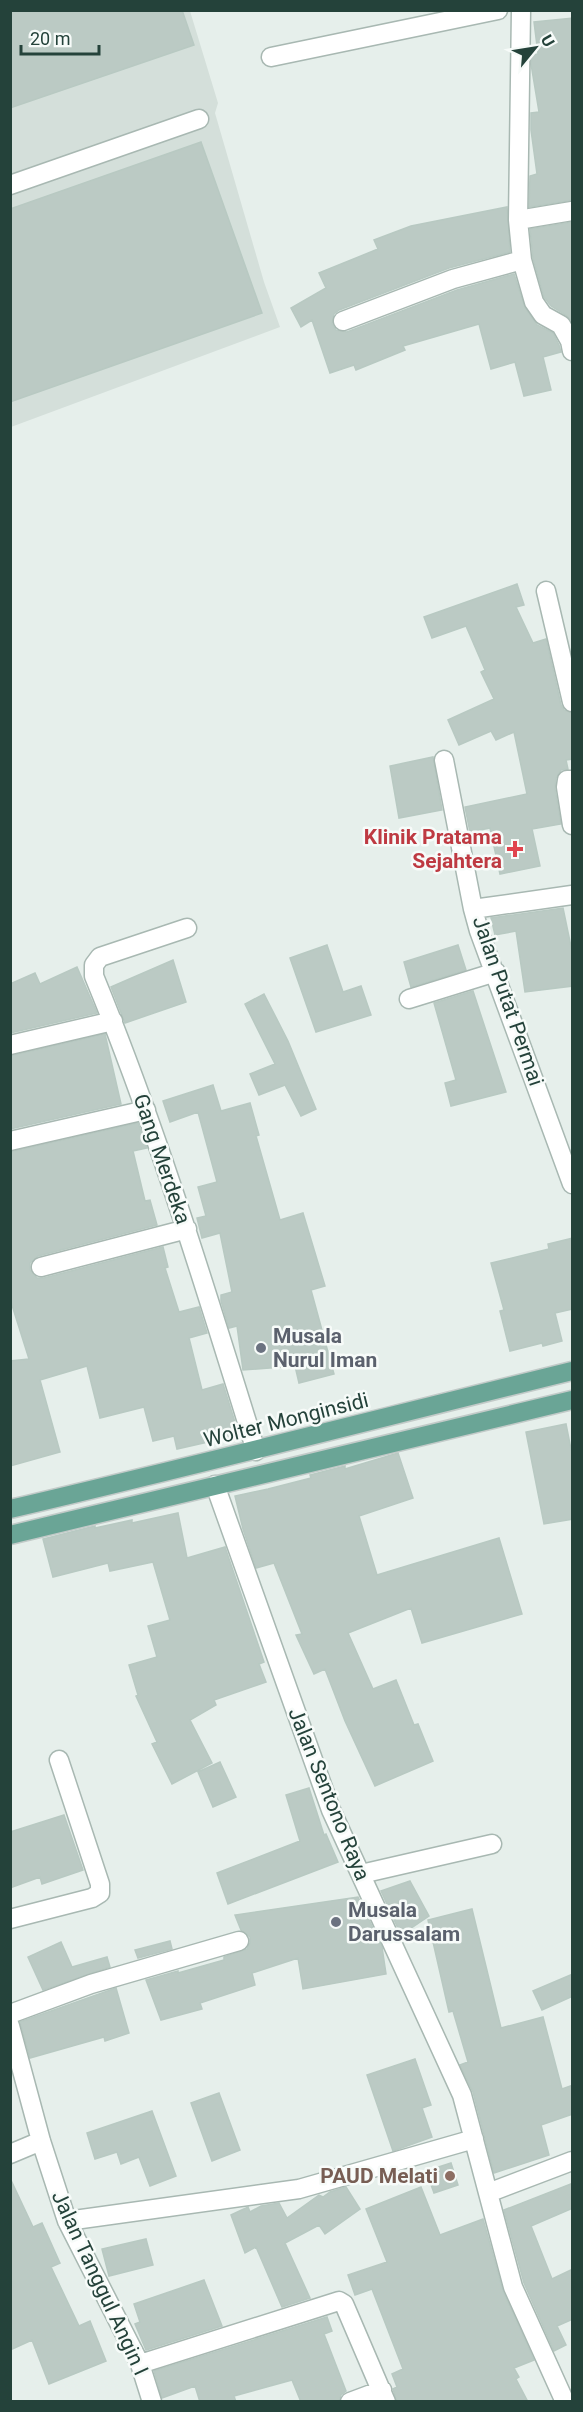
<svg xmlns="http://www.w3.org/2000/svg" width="583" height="2412" font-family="Roboto,sans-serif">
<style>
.built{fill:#d4dfda}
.building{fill:#bbcac4;stroke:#b8c9c2;stroke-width:1.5}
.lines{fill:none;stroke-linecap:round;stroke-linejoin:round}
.minor-casing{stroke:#a8b8b2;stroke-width:21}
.major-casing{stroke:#c2cac8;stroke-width:21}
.minor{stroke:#fff;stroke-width:18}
.major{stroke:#6aa596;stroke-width:18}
.health-dot{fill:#e0444e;stroke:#f7fbf9;stroke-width:2}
.worship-dot{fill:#6b7280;stroke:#f7fbf9;stroke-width:2}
.education-dot{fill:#8d6e63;stroke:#f7fbf9;stroke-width:2}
.labels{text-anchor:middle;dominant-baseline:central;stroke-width:5;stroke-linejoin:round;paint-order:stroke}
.health-label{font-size:21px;font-weight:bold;fill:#be3a42;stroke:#f7fbf9;text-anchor:end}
.street-label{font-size:21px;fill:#24423a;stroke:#f7fbf9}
.worship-label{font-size:21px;font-weight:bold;fill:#5b616d;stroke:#f7fbf9;text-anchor:start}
.education-label{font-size:21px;font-weight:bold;fill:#785e54;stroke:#f7fbf9;text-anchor:end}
</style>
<rect width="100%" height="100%" fill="#e6efeb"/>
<path class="built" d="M11,11H190L218,103L215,113L264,282L280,327L11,427Z"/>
<path class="building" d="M10,10H182L194,45L10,108Z
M573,18V200L529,207L530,176L537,174L531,130V113L539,112L531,64L532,55L538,54L534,22Z
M201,142L262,313L10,402V209Z
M507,207L510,252L449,268L339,310L334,314L332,324L336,330L347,332L457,290L514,274L525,308L537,325L553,333L559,345L561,352L543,357L551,390L524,396L515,362L491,369L479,324L403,346L405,350L356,370L354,365L330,373L312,320L301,327L291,308L326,288L319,273L378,249L374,240L411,226Z
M573,222V322L566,315L551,306L544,297L533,258L530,229Z
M517,584L524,605L516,607L533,643L546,639L561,705L564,710L573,713V759L566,760L568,769L561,770L556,778L555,789L561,824L532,829L540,866L500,874L490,828L470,832L465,807L527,794L514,732L496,740L491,731L459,745L448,720L494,699L481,672L485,670L466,626L432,638L424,617Z
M433,757L442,810L399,818L390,766Z
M563,908L573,956V986L525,992L516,931L495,935L491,918Z
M327,945L343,992L361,986L371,1015L316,1032L290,958Z
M458,945L466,970L411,987L404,962Z
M173,960L186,1002L125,1023L111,987Z
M77,967L97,1013L10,1033V984L35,973L40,984Z
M473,991L506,1092L451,1106L445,1083L456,1080L434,1003Z
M264,994L288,1041L316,1109L301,1116L285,1085L259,1095L250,1074L275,1064L245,1004Z
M105,1034L121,1104L10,1129V1056Z
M213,1085L221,1111L250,1103L259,1135L256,1136L280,1220L303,1213L325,1286L311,1290L334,1374L299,1383L295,1366L243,1370L237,1326L229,1328L221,1301V1295L232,1292L220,1233L202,1238L197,1218L206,1216L198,1187L217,1182L198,1112L170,1122L163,1101Z
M138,1123L147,1148L133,1151L145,1201L150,1200L157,1225L38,1256L30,1263V1270L37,1278H44L163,1247L168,1267L165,1268L179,1312L199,1307L207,1333L189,1338L202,1390L223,1384L239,1435L177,1449L174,1436L153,1441L144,1407L100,1418L87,1366L40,1380L60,1452L10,1466V1361L29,1359L10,1299V1152Z
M573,1238V1309L555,1313L562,1341L543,1346L542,1343L510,1351L500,1311L504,1310L491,1263L549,1249L548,1244Z
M566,1424L573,1459V1519L544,1524L526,1432Z
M398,1453L413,1498L359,1516L377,1575L499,1538L522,1614L422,1643L411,1608L348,1633L373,1689L396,1680L414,1725L418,1724L433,1761L375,1786L345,1721L325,1669L314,1674L296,1635L302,1634L274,1563L256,1568L243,1529L235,1496L268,1489L311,1478L310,1475L345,1466V1469Z
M178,1513L187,1558L225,1547L264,1662L259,1664L266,1682L214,1700L216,1705L190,1720L212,1763L172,1784L152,1744L157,1742L136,1696L138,1695L129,1665L157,1657L148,1626L170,1620L153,1562L110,1571L108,1563L53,1577L43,1539L95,1526V1528L132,1520V1523Z
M220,1762L236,1797L213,1807L198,1772Z
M309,1788L324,1835L326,1834L338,1862L228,1904L217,1873L300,1841L286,1795Z
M64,1815L83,1870L42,1884L40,1877L10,1888V1832Z
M410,1881L429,1916L401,1935L381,1891Z
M358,1897L382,1947L386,1974L303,1989L298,1958L252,1973L255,1985L200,2003L202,2009L161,2020L146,1980L178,1971V1973L224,1960V1957L247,1949L250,1943V1937L241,1930L235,1915Z
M472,1909L501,2028L543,2017L562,2089L573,2085V2114L541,2125L549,2155L494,2173L473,2092L460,2065L468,2062L453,2011L449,2012L428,1920Z
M170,1941L172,1949L138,1958L135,1950Z
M61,1942L72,1967L107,1957L110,1967L43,1990L28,1957Z
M573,1974V1996L542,2010L533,1991Z
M116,1988L129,2033L105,2041L104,2037L30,2058L20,2022Z
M415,2059L431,2105L422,2108L432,2137L393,2151L367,2075Z
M219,2093L240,2150L212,2161L191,2103Z
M152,2111L176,2176L150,2186L139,2157L121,2164L117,2152L95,2159L87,2133Z
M451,2163L458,2185L434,2193L426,2171Z
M10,2178L33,2227L42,2223L60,2263L51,2267L79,2326L90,2321L106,2361L49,2384L32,2340L10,2350Z
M573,2183V2208L531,2226L552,2279L573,2269V2319L557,2326L566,2345L554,2351L524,2283L504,2210Z
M346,2187L360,2209L325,2234L319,2225L285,2243L310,2298L282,2307L256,2247L245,2253L231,2215L246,2208L248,2207L250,2212L261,2206L279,2203L287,2218L319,2195L323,2197L330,2192Z
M421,2187L440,2235L483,2219L503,2291L534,2360L514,2368L519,2377L516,2379L528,2402H397L393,2389L397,2387L392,2374L403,2369L372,2289L355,2295L348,2275L387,2262L366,2209Z
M146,2239L153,2265L109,2276L102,2249Z
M204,2280L222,2326L146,2350L135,2324L140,2322L134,2304Z
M327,2317L332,2331L324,2334L346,2391L341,2395L339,2402H301L292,2380L234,2396L236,2402H200L195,2386L162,2398L154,2371Z"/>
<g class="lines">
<g class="minor-casing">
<path id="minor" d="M521,10L518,220L522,260L534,302L543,315L561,325L570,341L572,351
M271,57L498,10
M10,185L199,119
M518,220L572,211
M343,321L453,279L522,260
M546,591L572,702
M444,760L473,909
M572,780H567L566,787L572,825
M572,895L473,909L479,931L572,1184
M187,928L100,957L94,965V976C158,1131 206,1291 256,1451
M409,999L496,972
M10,1045L113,1021
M10,1141L146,1110
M41,1267L187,1229
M215,1485L331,1810L462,2095L513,2287L565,2402
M361,1874L492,1844
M10,1919L92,1898L100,1893V1884L59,1760
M10,2014L91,1984L239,1941
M10,2026L41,2141L67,2221L140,2364L152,2402
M10,2154L41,2141
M488,2193L572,2161
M67,2221L299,2189L474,2139
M140,2364L339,2301L344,2304L386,2402
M350,2402L382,2390"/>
</g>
<g class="major-casing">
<path id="major" d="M10,1509C198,1465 385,1417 572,1371
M10,1535L572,1400"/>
</g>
<use href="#minor" class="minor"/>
<use href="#major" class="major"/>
</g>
<path class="health-dot" d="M512 840h6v6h6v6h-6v6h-6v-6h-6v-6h6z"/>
<g class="worship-dot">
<circle cx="261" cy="1348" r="6"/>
<circle cx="336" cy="1922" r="6"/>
</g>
<circle class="education-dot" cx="450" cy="2176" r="6"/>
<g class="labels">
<g class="health-label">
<text x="502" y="837">Klinik Pratama<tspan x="502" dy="24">Sejahtera</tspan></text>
</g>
<g class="street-label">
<text transform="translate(508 1001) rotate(71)">Jalan Putat Permai</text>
<text transform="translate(162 1159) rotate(71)">Gang Merdeka</text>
<text transform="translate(286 1420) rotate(-14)">Wolter Monginsidi</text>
<text transform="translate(329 1794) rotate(68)">Jalan Sentono Raya</text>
<text transform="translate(100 2283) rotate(65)">Jalan Tanggul Angin I</text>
</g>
<g class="worship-label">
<text x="273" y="1336">Musala<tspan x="273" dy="24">Nurul Iman</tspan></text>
<text x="348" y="1910">Musala<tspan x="348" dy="24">Darussalam</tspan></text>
</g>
<g class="education-label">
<text x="438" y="2176">PAUD Melati</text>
</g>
</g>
<rect width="583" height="2412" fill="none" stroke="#24423a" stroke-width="24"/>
<g transform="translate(535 48) rotate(60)" stroke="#f7fbf9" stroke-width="4.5" paint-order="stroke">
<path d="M0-4.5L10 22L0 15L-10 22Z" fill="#24423a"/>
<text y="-9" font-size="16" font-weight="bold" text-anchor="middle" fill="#24423a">U</text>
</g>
<path d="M21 45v9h78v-9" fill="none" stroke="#24423a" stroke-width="3"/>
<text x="30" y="45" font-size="18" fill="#24423a" stroke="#f7fbf9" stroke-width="4.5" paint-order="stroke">20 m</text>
</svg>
